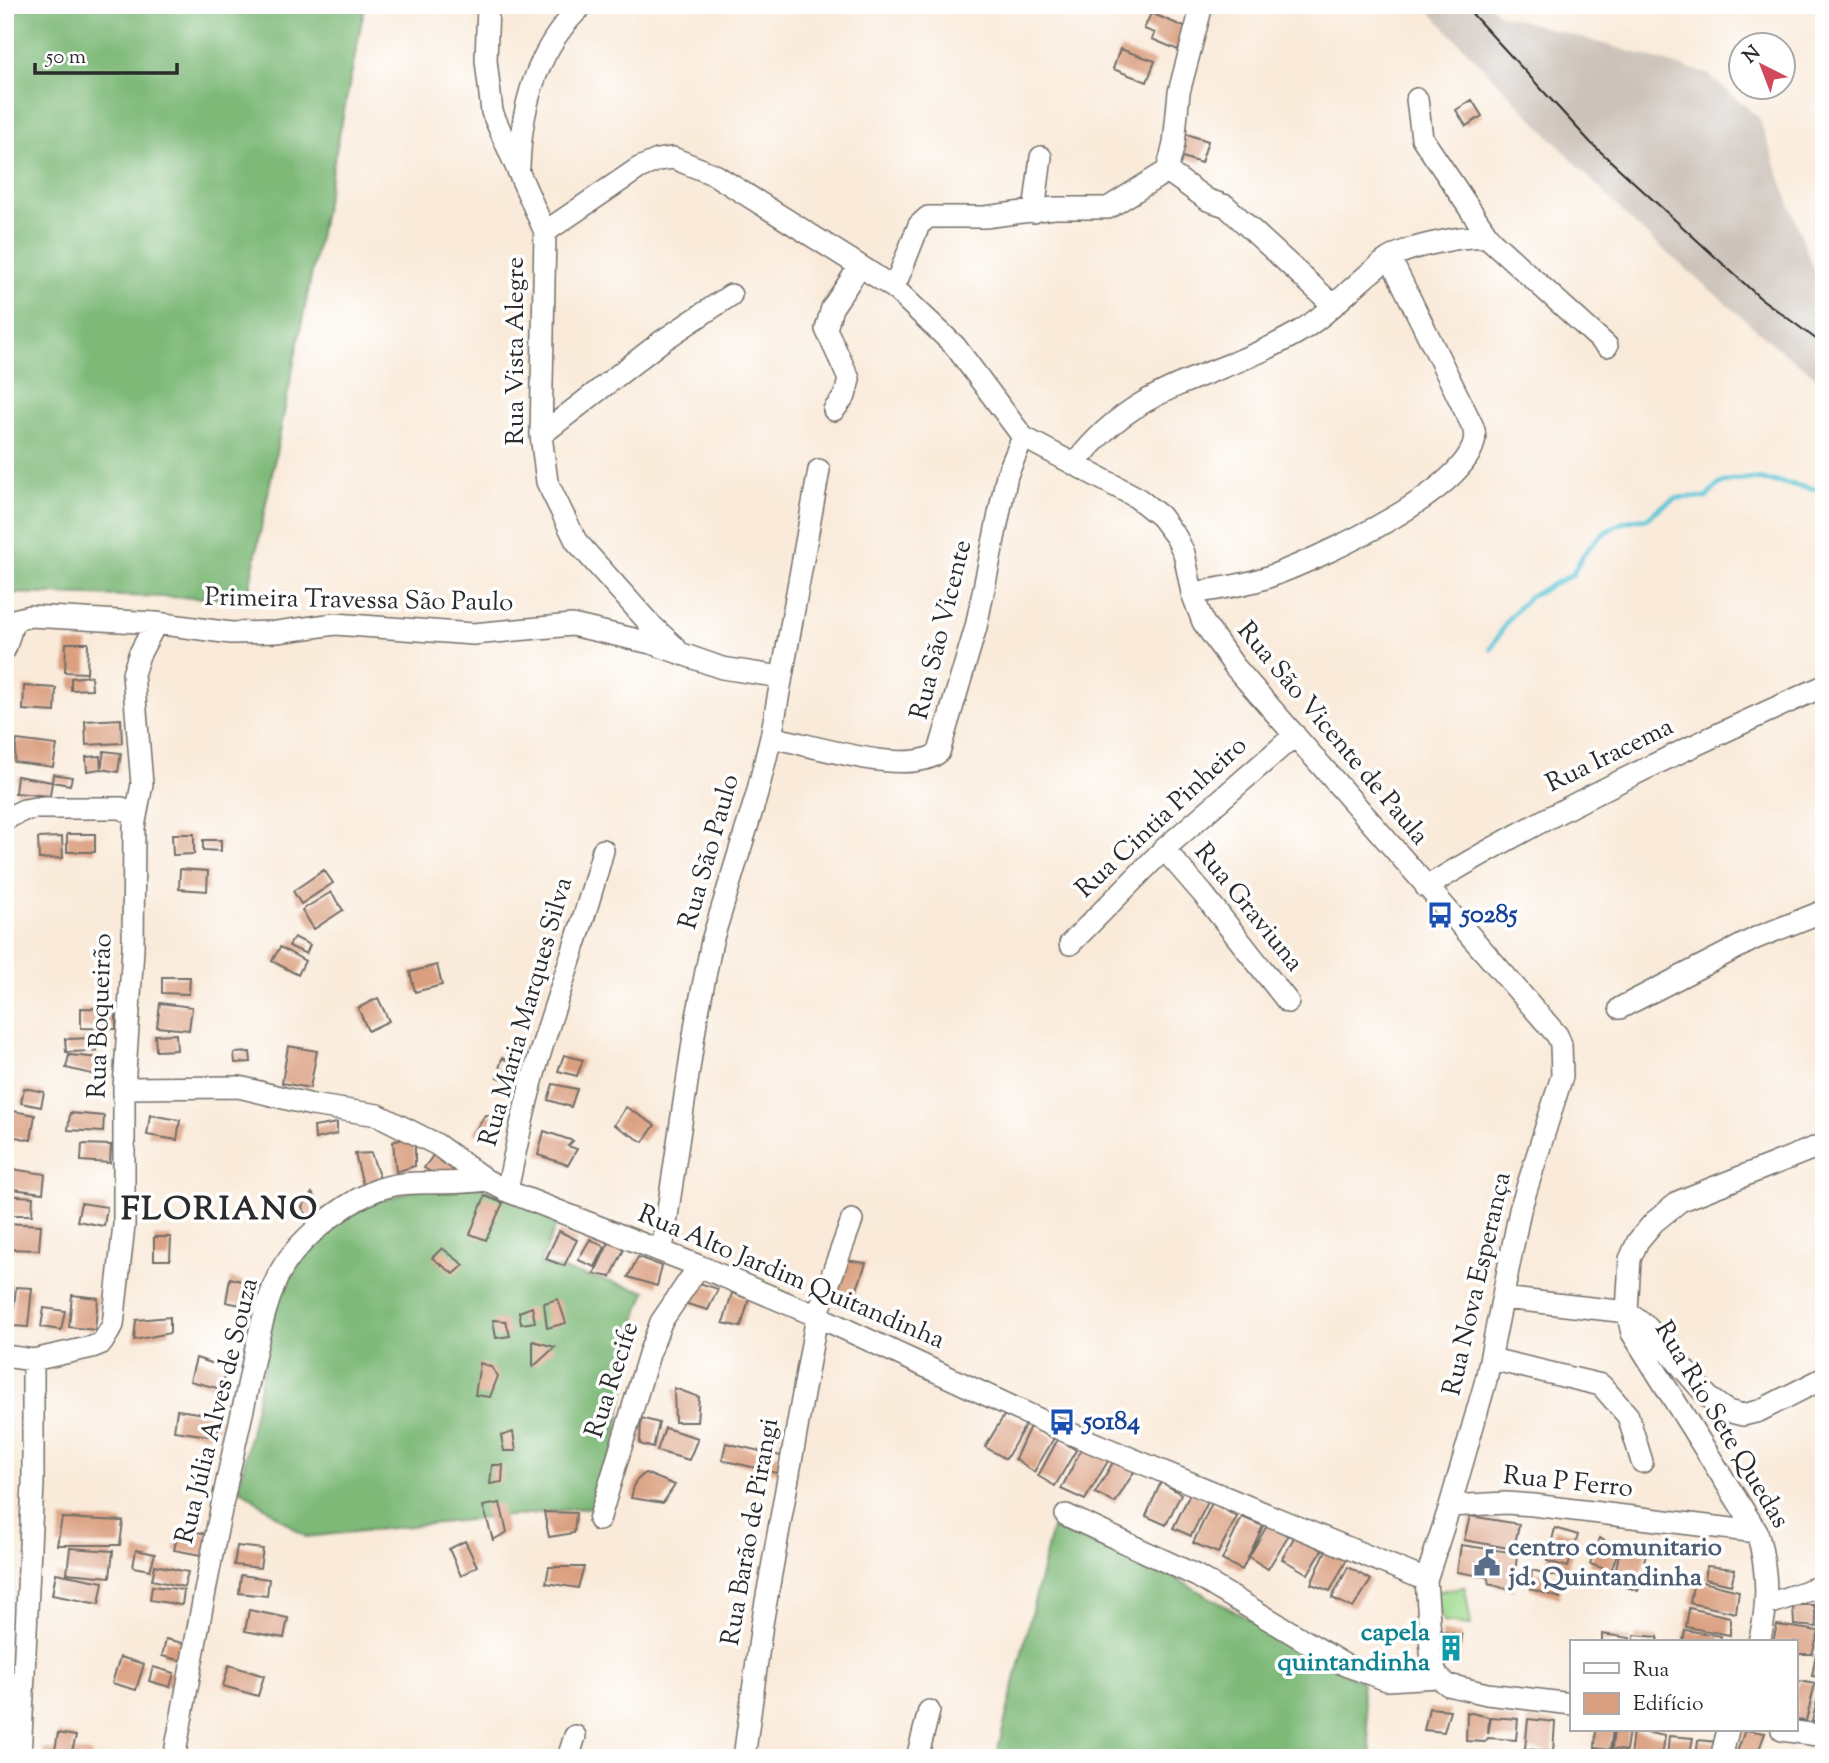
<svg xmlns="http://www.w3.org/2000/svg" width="1829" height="1763" font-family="'Sorts Mill Goudy',serif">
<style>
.industrial{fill:#ccc2b9}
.green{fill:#9dd98c;stroke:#64825c;stroke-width:2}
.forest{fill:#7eb978;stroke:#547252;stroke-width:2}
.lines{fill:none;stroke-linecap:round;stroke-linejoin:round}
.stream{stroke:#5cc6d7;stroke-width:5}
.building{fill:#da9f7f}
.minor-casing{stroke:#736e68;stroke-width:24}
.minor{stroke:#fff;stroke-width:21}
.tram{stroke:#2b2b2b;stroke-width:2}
.labels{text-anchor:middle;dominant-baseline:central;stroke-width:7;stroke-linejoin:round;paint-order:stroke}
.street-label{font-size:26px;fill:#2b2b2b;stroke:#fff}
.transit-label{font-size:26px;font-weight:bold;fill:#164399;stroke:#fff;text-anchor:start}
.service-label{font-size:26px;font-weight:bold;fill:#4e5e75;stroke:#fff;text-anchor:start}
.culture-label{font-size:26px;font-weight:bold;fill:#0d838f;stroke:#fff;text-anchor:end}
.district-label{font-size:33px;font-weight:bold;letter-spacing:2px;fill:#2b2b2b;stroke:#fff}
</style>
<rect width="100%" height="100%" fill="#fff"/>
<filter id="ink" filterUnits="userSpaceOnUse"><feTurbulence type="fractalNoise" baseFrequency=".0143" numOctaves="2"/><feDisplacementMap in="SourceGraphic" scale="14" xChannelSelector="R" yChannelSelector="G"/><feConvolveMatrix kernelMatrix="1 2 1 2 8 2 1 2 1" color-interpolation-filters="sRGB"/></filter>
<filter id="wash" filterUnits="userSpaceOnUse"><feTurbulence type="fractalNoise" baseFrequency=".00686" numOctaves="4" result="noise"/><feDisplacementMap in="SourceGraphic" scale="28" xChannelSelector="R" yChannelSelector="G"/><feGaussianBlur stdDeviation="1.57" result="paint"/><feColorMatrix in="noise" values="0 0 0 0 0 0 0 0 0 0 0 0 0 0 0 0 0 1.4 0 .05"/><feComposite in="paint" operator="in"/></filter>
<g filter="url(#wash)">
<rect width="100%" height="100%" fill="#f9ead9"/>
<path class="industrial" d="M1423,5H1490L1499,14L1708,74L1759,118L1824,299V382L1785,354L1634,224Z"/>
<path class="green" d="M1465,1587L1471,1625L1443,1622L1434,1592Z"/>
<path class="forest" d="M5,5H365L247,599L5,593Z
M478,1186L560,1216L540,1264L646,1291L637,1316L604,1506L306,1537L239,1488L283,1272L336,1214L420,1189Z
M1052,1528L1173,1577L1361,1682L1372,1758H996Z"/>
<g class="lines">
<path class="stream" d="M1491,649L1509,618L1529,597L1573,574C1585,544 1614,518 1646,519C1670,500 1674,494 1706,498C1710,494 1716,485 1722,483C1750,472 1795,487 1824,490"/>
</g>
<g id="blocks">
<path class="building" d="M1151,13L1187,28L1178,50L1152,39L1155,33L1144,29Z
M1120,49L1155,61L1147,82L1113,69Z
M1472,100L1482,116L1466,126L1456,110Z
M1186,134L1208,141L1201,163L1179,156Z
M66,643H88L87,673L65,672Z
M91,676L92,689L71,690V678Z
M24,686L56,688L55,712L23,710Z
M121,719L122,743L86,745L85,721Z
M17,740L57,745L53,767L14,762Z
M104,751L121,753L118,772L101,769Z
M100,756L101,769L87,771L86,757Z
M53,774L72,777L70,785L52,782L50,796L15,793L17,776L52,782Z
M67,834H95V852H67Z
M172,834H194V854L173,855Z
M62,837L63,858L39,859L38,838Z
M203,840H221V851L203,850Z
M180,869L208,871L207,891L179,889Z
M324,870L333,883L301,904L293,891Z
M331,892L343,910L314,929L302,910Z
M294,937L310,945L306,954L289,946Z
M280,947L305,961L298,975L272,961Z
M437,965L442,985L415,992L410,972Z
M162,977H190L189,994L162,993Z
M378,998L389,1021L368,1031L358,1008Z
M160,1003L192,1007L189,1030L157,1027Z
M81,1008L116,1009V1029L81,1028Z
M176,1034L177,1050L156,1051L155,1035Z
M95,1038L96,1051L66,1052L65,1039Z
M288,1046L317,1051L310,1088L282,1083Z
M250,1052L251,1062L235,1063L234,1053Z
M69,1055L100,1058L96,1075L66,1068Z
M564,1055L583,1060L577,1076L558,1071Z
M502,1058L523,1067L516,1082L497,1077Z
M553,1084L577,1089L571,1107L548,1100Z
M24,1088L44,1092L41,1107L21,1103Z
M626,1107L655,1125L643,1142L614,1125Z
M7,1110L35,1115L31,1140L5,1135Z
M70,1113L104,1116L103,1132L68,1130Z
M150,1115L180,1120L177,1140L147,1135Z
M485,1115L498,1116L489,1133L485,1130L482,1137L474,1133Z
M337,1123V1134L315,1139L314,1127Z
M544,1131L573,1141L568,1146L577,1149L568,1165L538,1155Z
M408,1137L415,1141V1166L396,1172L393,1142Z
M82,1144L111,1145L110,1163L81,1161Z
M437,1150L470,1173L449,1182L424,1168Z
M371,1153L380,1179L363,1185L355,1154Z
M5,1168L45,1174L43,1193L5,1188Z
M312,1193L325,1212L308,1217L302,1207Z
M5,1195L33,1197L32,1215H5Z
M485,1196L503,1203L486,1240L470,1234Z
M81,1203L107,1207L104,1226L77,1221Z
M5,1223L41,1225L39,1250L5,1249Z
M559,1231L577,1240L564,1266L546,1259Z
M154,1237H171L170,1260H154Z
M590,1239L605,1247L595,1267L578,1260Z
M610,1240L626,1245L611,1277L594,1274Z
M442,1248L464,1265L454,1274L432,1258Z
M638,1257L662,1266L657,1286L628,1277Z
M846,1260L866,1263L851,1307L831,1299Z
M230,1278L260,1286L255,1308L226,1302Z
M693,1281L718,1289L708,1310L684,1303Z
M5,1286H12L10,1310H5Z
M16,1287L32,1288L28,1327L12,1326Z
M732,1293L749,1299L741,1327L723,1323Z
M72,1295L98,1298L95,1330L69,1327Z
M558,1299L566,1323L547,1328L544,1303Z
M532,1307L535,1322L521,1324L519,1312Z
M44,1308L65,1311L61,1330L41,1327Z
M170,1317V1333L134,1340L136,1320Z
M493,1320L506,1321L510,1336L496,1338Z
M533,1341L555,1347L533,1367Z
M196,1358L227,1368L221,1389L190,1381Z
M480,1363L491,1367L498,1376L490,1397L475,1395Z
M674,1388L699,1397L697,1422H675Z
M177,1410L220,1416L217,1437L174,1431Z
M1005,1414L1026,1424L1006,1459L985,1447Z
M641,1418L659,1423L653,1448L640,1444Z
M1031,1424L1054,1438L1034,1472L1015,1459Z
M665,1428L698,1438L689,1460L657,1451Z
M513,1432L516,1451H504L501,1436Z
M1058,1439L1076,1450L1055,1486L1038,1476Z
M1085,1442L1111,1456L1085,1500L1061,1489Z
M726,1443L785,1457L781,1474L722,1460Z
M1115,1459L1137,1467L1115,1503L1095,1493Z
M492,1465H503L502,1482L490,1484Z
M645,1473L675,1485L663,1503L631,1498L635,1482Z
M1161,1482L1181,1494L1166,1525L1146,1516Z
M1191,1492L1208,1502L1191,1536L1173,1528Z
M500,1503L507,1532L493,1540L483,1506Z
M1212,1503L1237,1517L1218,1553L1193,1543Z
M544,1512L576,1513L574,1533L549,1537Z
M1470,1516L1519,1524L1514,1549L1464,1540Z
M1242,1517L1263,1526L1242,1570L1222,1560Z
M62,1518L123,1521L120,1545H57Z
M1268,1524L1288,1536L1268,1569L1249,1557Z
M179,1528L211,1535L206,1556L174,1550Z
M1555,1528L1578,1535L1568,1567L1547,1561Z
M1296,1534L1322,1550L1308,1574L1282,1559Z
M1599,1538L1619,1548L1611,1571L1590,1564Z
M465,1541L477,1566L461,1576L449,1549Z
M1461,1545L1517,1553L1514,1591L1489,1584L1488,1577L1457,1572Z
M1621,1545L1646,1553L1638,1591L1613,1582Z
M237,1546L263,1549L260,1568L234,1565Z
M70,1548L113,1551L110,1577L67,1573Z
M136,1550L155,1554L150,1570L133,1567Z
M1326,1550L1347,1559L1330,1591L1311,1584Z
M155,1565L188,1572L184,1587L152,1580Z
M1707,1566L1735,1569L1731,1585L1705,1579Z
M549,1567H584L578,1588L546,1583Z
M1348,1567L1371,1580L1353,1608L1332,1598Z
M1532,1570L1562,1578L1560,1598L1530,1589Z
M56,1573L103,1582L99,1604L52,1595Z
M241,1575L269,1579L267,1596L239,1593Z
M1694,1580L1739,1591L1736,1613L1690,1603Z
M152,1586L184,1590L182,1605L150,1600Z
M1824,1587V1624H1821L1812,1591Z
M1793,1605H1814L1817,1627L1794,1625Z
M1689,1608L1730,1617V1635L1686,1627Z
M249,1610L288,1618L284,1638L245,1631Z
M1777,1625L1819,1631L1812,1654H1796V1642H1773Z
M1685,1630L1721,1636L1720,1642H1683Z
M1441,1631L1462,1635L1459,1663L1441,1661Z
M1602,1634L1630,1638V1642H1602Z
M1634,1635L1658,1637L1657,1642H1634Z
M166,1639L191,1645L187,1662L162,1656Z
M1816,1653L1824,1654V1677L1812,1676Z
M120,1657L144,1664L136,1690L112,1683Z
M229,1665L264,1676L258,1696L223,1686Z
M153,1667L174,1673L170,1687L149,1681Z
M1800,1681L1815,1684L1806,1721L1796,1720V1689Z
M1820,1689L1824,1690V1725L1812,1721Z
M1429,1708L1450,1710L1444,1732L1424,1730Z
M1467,1712L1489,1717L1488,1734L1491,1717L1518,1719L1516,1740L1488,1738L1485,1742L1466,1741Z
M1528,1719L1555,1722L1553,1752L1525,1749Z
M1596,1730H1613L1610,1750L1595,1748Z
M1614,1730H1629L1626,1751L1612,1749Z
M1633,1730L1665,1736L1662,1758H1630Z
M1745,1730L1765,1733L1756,1758H1735Z
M58,1733L76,1736L72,1751L92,1753L91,1758H42L44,1748L55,1750Z
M1669,1736L1693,1738L1689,1758H1667Z
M1698,1740L1717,1742L1715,1758H1696Z
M1594,1750L1626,1754V1758H1593Z"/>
</g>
</g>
<g filter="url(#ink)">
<use href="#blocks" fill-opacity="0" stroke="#736e68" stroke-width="2"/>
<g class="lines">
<g class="minor-casing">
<path id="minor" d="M488,5L486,60L492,112L545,232L541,435L547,482L576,541L649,623L675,647
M1417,99L1422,138L1490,239
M519,167C521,106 537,47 583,5
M1167,171L1208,200L1226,206L1333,305
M1034,212L1041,157
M545,232L639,168L658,160L673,158L715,175L860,266L894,288L955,346L1023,437L1136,497L1160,516L1176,537L1184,553L1192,593L1203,622L1235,667L1557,1035L1561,1044L1562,1076L1520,1210L1486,1380L1450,1506
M894,288L919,225L928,217H985L1054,208H1108L1167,171L1174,144L1179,92L1202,5
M834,410L845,396L849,379L826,329L832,308L860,266
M541,435L662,341L731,295
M1075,464C1139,379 1214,381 1297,333C1331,313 1356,281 1388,259C1404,249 1426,245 1444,241C1458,238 1472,236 1487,237L1607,346
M1192,593C1216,589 1241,586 1265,578C1307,564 1494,482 1473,427L1390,258
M5,649L14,620L30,616L156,623L231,633L277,632L335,624L473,634L572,625L651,643L722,668L781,677
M771,737C809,744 910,778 939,752L976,627L1007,475L1023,437
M5,819L24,810L36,808H122L135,816
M1164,849L1203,894L1288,1002
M1426,887C1553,810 1688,747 1824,686
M1070,944L1164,849L1295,735
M1620,1008L1756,938L1824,911
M124,1088L239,1087L312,1105L378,1115L436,1144L486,1180L507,1191L699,1266L817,1316L1062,1430L1426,1580
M507,1191C516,1147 525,1103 538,1060C559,990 585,921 603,850
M662,1250L696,1022L712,941L757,794L771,737L819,470
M1503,1298L1627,1312L1647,1327L1709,1398L1727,1411L1743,1415L1759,1411L1824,1378
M5,1356L33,1360L92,1347L102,1343L113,1325L124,1225V1088L133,949L134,827L142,784L133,674L139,655L156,623
M1491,1359L1601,1385L1628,1416L1642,1462
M1066,1515L1197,1576L1345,1665L1387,1680L1438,1677
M599,1520L649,1354L661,1322L699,1266
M1766,1605L1824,1585
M1759,1642C1769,1605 1768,1569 1757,1532L1632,1333L1627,1312L1630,1259L1638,1241L1654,1222L1680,1201L1824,1144
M1572,1704L1487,1694L1448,1685L1438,1677L1432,1663L1426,1580L1450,1506L1506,1503L1533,1505L1757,1532
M1782,1730L1824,1736
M20,1758L33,1483V1360
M174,1758C196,1641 216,1524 243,1409C253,1365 260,1317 278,1276C294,1243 339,1207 372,1192C408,1176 448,1187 486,1180
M568,1758L575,1736
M744,1758L762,1624L817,1316L852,1220
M917,1758L929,1711
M1721,1758L1728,1730"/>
</g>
<use href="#minor" class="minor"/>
<path class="tram" d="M1464,5L1591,143L1759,297L1824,345"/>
</g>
</g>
<defs>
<g id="bus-bare" transform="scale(2.1)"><path d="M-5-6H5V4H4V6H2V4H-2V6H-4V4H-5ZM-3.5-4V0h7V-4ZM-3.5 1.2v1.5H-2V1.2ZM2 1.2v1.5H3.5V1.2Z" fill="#1a4fb4" stroke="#fff" stroke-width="2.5" paint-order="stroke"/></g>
<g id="civic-bare" transform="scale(2.1)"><path d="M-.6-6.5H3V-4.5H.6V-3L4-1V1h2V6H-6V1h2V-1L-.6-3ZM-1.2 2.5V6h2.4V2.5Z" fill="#5c6f8a" stroke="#fff" stroke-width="2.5" paint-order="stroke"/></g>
<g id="building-bare" transform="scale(2.1)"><path d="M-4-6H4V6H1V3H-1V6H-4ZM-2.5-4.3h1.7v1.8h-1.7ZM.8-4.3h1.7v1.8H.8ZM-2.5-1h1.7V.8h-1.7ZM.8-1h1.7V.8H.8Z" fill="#0f9aa8" stroke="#fff" stroke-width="2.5" paint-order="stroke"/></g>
</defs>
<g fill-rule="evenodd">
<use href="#bus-bare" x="1440" y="915"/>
<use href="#bus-bare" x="1062" y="1422"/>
<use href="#civic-bare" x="1487" y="1563"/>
<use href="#building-bare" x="1451" y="1648"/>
</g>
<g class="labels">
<g class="street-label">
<text transform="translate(516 351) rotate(-90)">Rua Vista Alegre</text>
<text transform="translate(359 601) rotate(1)">Primeira Travessa São Paulo</text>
<text transform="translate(942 630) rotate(-76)">Rua São Vicente</text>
<text transform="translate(1332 734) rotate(50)">Rua São Vicente de Paula</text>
<text transform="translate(1610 756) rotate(-26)">Rua Iracema</text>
<text transform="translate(1162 818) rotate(-43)">Rua Cintia Pinheiro</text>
<text transform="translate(710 852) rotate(-74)">Rua São Paulo</text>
<text transform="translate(1248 908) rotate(51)">Rua Graviuna</text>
<text transform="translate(527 1012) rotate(-74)">Rua Maria Marques Silva</text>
<text transform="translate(101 1016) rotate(-88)">Rua Boqueirão</text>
<text transform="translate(791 1278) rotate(23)">Rua Alto Jardim Quitandinha</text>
<text transform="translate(1478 1284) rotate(-77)">Rua Nova Esperança</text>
<text transform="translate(613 1380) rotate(-72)">Rua Recife</text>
<text transform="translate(218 1411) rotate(-76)">Rua Júlia Alves de Souza</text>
<text transform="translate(1721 1425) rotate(59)">Rua Rio Sete Quedas</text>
<text transform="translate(1568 1483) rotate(6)">Rua P Ferro</text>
<text transform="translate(751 1532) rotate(-80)">Rua Barão de Pirangi</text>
</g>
<g class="transit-label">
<text x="1461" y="915">50285</text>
<text x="1083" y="1422">50184</text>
</g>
<g class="service-label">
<text x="1508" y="1548">centro comunitario<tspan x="1508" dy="30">jd. Quintandinha</tspan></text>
</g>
<g class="culture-label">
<text x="1430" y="1633">capela<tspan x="1430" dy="30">quintandinha</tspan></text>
</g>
<g class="district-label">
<text x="220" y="1211">FLORIANO</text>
</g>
</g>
<rect width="1829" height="1763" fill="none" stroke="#fff" stroke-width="28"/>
<rect x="1570" y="1640" width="228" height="91" fill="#ffffff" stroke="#aaaaaa" stroke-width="2"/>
<rect x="1584" y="1663" width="35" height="10" fill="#ffffff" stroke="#aaaaaa" stroke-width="2"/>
<text x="1633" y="1676" font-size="21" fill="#2b2b2b">Rua</text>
<rect x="1584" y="1693" width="35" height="21" fill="#da9f7f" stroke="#aaaaaa" stroke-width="2"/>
<text x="1633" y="1710" font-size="21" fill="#2b2b2b">Edifício</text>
<g transform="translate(1762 66) rotate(318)"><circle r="33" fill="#ffffff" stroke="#aaaaaa" stroke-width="2"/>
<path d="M0-5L12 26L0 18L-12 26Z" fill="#d1495b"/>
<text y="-10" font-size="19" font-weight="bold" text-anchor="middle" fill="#2b2b2b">N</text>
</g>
<path d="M35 63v10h142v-10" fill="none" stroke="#2b2b2b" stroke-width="3.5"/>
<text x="46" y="63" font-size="21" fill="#2b2b2b" stroke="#ffffff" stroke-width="5" paint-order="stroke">50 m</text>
</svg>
